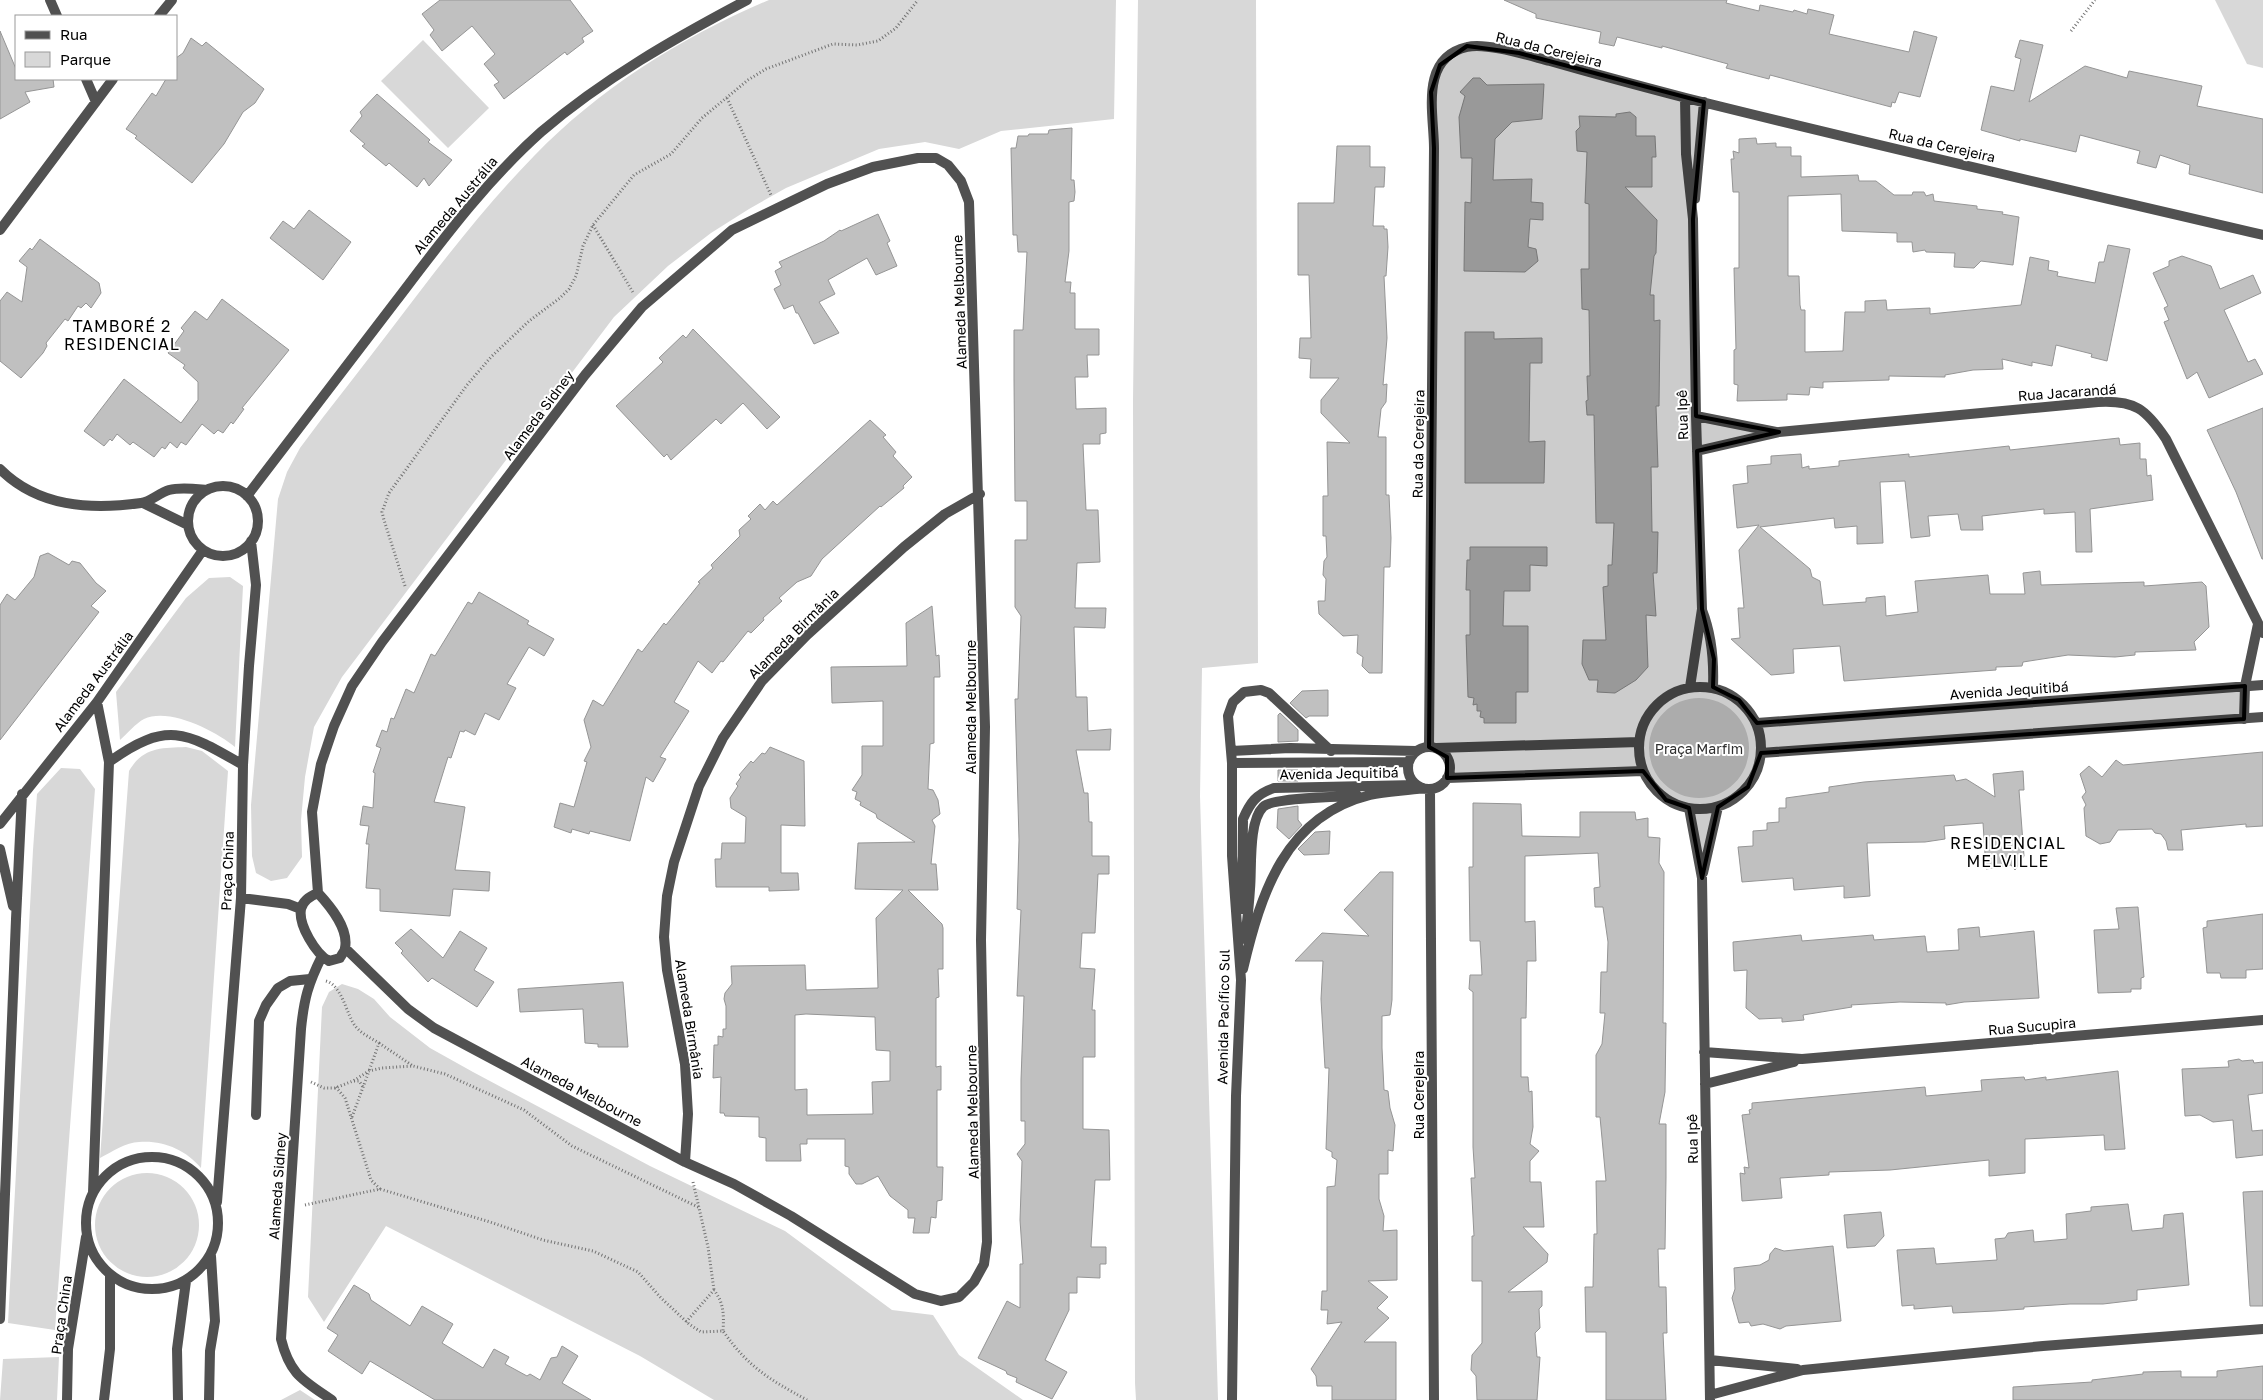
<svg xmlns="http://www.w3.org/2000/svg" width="2263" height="1400" font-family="'Golos Text',sans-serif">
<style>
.green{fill:#d8d8d8}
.building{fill:#c0c0c0;stroke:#959595;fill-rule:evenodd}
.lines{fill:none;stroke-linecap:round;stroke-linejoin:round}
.path{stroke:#737373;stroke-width:3;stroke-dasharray:1 2.5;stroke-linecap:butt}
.service{stroke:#515151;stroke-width:10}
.minor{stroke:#515151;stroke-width:10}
.marked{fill:#000;fill-opacity:0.2;stroke:#000;stroke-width:4;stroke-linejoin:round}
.labels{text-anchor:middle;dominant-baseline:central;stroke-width:4;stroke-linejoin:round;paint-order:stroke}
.street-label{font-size:14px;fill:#000;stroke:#fff}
.park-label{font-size:14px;fill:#2f2f2f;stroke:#fff}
.quarter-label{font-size:16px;letter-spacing:1px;fill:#000;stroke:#fff}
</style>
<rect width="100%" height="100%" fill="#fff"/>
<path class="green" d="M769,0H1116L1114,119L1001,131L959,149L925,142L879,149L786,188L749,209L711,233L668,266L614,317L342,677L314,727L305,777L301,820L302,857L287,878L271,881L256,873L252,856L251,805L278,499L287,472L300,448C330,407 362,368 392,328C436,270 483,208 534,156C599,89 683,36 769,0Z
M1138,0H1256L1258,663L1202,668L1200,796L1218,1400H1136L1135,1383L1133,401Z
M2215,0H2263V68L2247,64Z
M423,40L489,108L448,148L381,81Z
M230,577L243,586L235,747C216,731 169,707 144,719C136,723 127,734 120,740L116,692L186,598L209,578Z
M1649 748a50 50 0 1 1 100 0a50 50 0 1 1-100 0Z
M186,747L202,751L228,771L201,1168C186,1150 163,1140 139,1142C126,1142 112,1152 100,1158L129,771C143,747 161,748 186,747Z
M61,768L80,769L95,789L55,1330L8,1323L33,850L37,794Z
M342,984L358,989L374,999L390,1017L430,1048L473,1072L650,1166L785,1231L892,1310L933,1315L959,1355L1023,1400H714L640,1356L386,1226L324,1322L308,1297L322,1007L329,992Z
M95 1225a52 52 0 1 1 104 0a52 52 0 1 1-104 0Z
M59,1357L57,1400H0L3,1359Z
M300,1390L315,1400H281Z"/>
<path class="building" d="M440,0H570L593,31L582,38L584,42L567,55L565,52L504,99L494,85L499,82L484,64L495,54L472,26L442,51L430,35L434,30L422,14Z
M1504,0H1727L1726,3L1759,11L1760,5L1793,12L1794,10L1807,14L1808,9L1834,15L1829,34L1909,52L1914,31L1937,37L1920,97L1899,92L1895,103L1892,102L1891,107L1770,75L1769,79L1726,68L1728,64L1662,46V48L1617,37L1614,46L1599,43L1601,32L1536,18V14Z
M0,31L16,69V79H53L54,87L25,92L30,102L0,119Z
M191,38L202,46L206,42L264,89L255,103L243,112L224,144L192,183L135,138L137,136L126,129L152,93L156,96L166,79H176V58L183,53Z
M2020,40L2043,45L2029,102L2085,66L2127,78L2129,71L2202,86L2197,106L2263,119V193L2189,174L2190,165L2160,155L2156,168L2137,163L2140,151L2080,135L2076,152L2020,139V141L1981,130L1991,86L2014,91L2021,59L2015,57Z
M1473,78H1480L1487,85L1544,84L1542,119L1512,122L1495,139L1493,180L1532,179L1531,202L1543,203V220L1530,219L1528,247L1536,249L1538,261L1525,272L1464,271L1465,202L1471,203L1472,158H1461L1459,117L1465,96L1460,92Z
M377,94L430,140L428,142L452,160L429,186L424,178L417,187L389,163L386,166L362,146L365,144L350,131L362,116L360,112Z
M1630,112L1636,117V136H1655L1656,157H1652V187H1625L1657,220L1656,253L1654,256L1650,295H1654V321L1660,320L1659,406H1656L1658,467H1651L1652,532H1658L1657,573H1653L1656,616L1646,615L1648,667L1636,680L1615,693L1597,692L1598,680H1589L1582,664L1583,640H1606L1603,587L1608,586V565H1612L1614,523H1596L1594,415H1587L1586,401L1588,400L1587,376H1590L1589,310L1582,309L1581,269H1589V204L1585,203L1587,152L1577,151L1576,131L1580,127L1579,116L1616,117V114Z
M1072,128L1071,180H1074L1075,192L1074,201L1069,202V251L1065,282H1071L1070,293H1075V329H1099V355H1087L1088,377H1075L1076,409L1106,408V433L1100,434V444H1083L1086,510H1098L1100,562L1077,563L1075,608H1106L1105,628L1074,627L1076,697H1087L1088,731L1111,729L1110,750H1076L1084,793H1088L1089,822H1092V856H1109V874H1098L1095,933H1082L1080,968L1095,969L1092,1010H1095V1057H1083V1129L1109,1130L1110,1180H1095L1091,1247H1106V1264H1100V1278L1077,1277V1293H1069V1310L1045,1360L1067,1372L1052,1399L1016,1382L1017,1378L1007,1374L1006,1371L978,1358L1007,1301L1020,1308V1264H1023L1020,1220L1022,1161L1017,1154L1025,1144V1121H1021V1080L1024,996H1017L1021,910L1017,909L1019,840L1015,699H1018L1021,616L1015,607V540H1027V501H1015L1014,379V330H1023L1027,252H1018L1017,235H1013L1011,148H1016L1018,136H1028L1029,134H1048L1049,130Z
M1756,138L1757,144L1776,143V147H1791V156H1801V177L1858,175L1859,181H1876L1894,195H1912L1913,192H1924L1926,196L1933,194L1934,201L1977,206V209L2003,212L2002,214L2019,217L2013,265L1981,261L1974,268L1954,267L1955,253L1926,252L1925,250L1913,252L1912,242H1897V233L1842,231L1841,194L1788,196V276H1799L1800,305L1801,310H1805V352L1843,351L1845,312H1865V301L1886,300L1887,310L1930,308V314L2021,305L2030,257L2049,261L2048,270L2058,272L2057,276L2095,283L2099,262H2104L2108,245L2130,249L2107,361L2091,357L2092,354L2056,345L2052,366L2032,362V366L2002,359L2003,369L1973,370L1945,375V377L1889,376V380L1823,382V388L1810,387L1809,395L1787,394V400L1737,401L1738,385L1734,384V350L1736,349L1734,268H1739V192H1733L1731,159H1734L1733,151L1739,153V139Z
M1337,146H1370V167H1385L1384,187H1375L1373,226H1384V229H1387L1388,247L1386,276H1384L1387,338L1383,385L1387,384L1386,402L1381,409L1378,437H1386V495H1389L1391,538L1390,567H1384L1382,673H1369L1362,666L1363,657L1357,653L1358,635L1343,636L1319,614L1318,601H1325L1326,579L1323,575L1324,561L1327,557L1326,536H1323V496H1328L1327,442L1350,443L1321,413V400L1339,378H1310L1311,359L1299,358L1300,338H1311L1309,275H1298V203H1334Z
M309,210L351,242L323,280L270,238L283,221L294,229Z
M878,214L890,241L887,243L897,266L876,275L867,258L828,280L835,294L819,302L839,333L814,344L798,313H796L793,305L784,309L774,289L781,285L775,271L782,267L779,262L824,241L840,230L841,231Z
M40,239L99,283L101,293L91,308L86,303L81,308L78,306L68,321L65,319L46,343L47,346L43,353L21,378L0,361V301L7,292L22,302L27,267L19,261L30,248L32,250Z
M2182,256L2211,266L2220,289L2253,275L2261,293L2224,310L2248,362L2255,359L2263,374L2209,398L2197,372L2187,379L2164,322L2169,320L2164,308L2168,306L2153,273L2169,266V261Z
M222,299L289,350L242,408L244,409L233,424L231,422L223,433L218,430L214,434L202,424L186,445L181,442L177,448L170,442L165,449L162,447L154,457L133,442L130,445L117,434L112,441L110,439L104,446L84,431L124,379L181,423L198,400V382L183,368L185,365L168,353L184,331L181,328L195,311L207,320Z
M693,329L780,417L767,429L743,403L721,424L716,419L671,460L667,454L664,457L616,406L663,362L659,358L683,335L686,338Z
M1465,332H1494V339L1542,338V363H1530L1529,442L1545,441L1544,483H1465Z
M2263,408V559H2262L2236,492L2207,430Z
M870,420L886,435L883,437L896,452L893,456L912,477L903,486L904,488L881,507L880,506L822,559L811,576L797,582L779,598L782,601L763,618L764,620L751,633L748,631L723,662L721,661L712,673L698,661L674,702L689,711L660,757L666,759L653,782L646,777L630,841L590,831L589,834L572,829L571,833L554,827L560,803L574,807L587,762L584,761L591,747L584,720L593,700L603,706L638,649L642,652L664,623L666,625L700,583L698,582L713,568L711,565L740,536L739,530L751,519L748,516L760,504L765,510L773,501L777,505Z
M2119,438L2120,445L2140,443V459H2146L2147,476L2151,475L2153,500L2090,509L2092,552H2076L2075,512L2044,514V509L1982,516L1983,530H1961L1958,514L1928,516L1930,536L1911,538L1905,481L1880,482L1883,543L1857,544V526L1835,528L1834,518L1760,527L1810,569L1812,577L1820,581L1823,605L1866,602V598L1885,596L1886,616L1918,612L1915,581L1988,575L1990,594H2025L2023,573L2040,571L2041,585L2144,582V586L2202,582L2206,586L2209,627L2194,642L2196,650L2135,652V655L2115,657L2068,655L2023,662L2022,666L1996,667V670L1844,681L1840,646L1793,649L1794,673L1771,675L1731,639L1740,638L1738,608H1744L1739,550L1759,525L1737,528L1733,485L1748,483L1747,466L1771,464V456L1801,454L1802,468L1809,466V469L1839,466V461L1909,454V457L2009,446L2010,450Z
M1470,547H1547V566L1530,565V591H1504L1503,626H1528V692H1516V723H1484V718L1480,717L1481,711H1477V704L1473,705L1474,698L1468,697L1466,635H1470V590H1466L1467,560H1470Z
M48,553L69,565L72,561L80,563L96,583L106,591L91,606L99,612L0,740V605L7,594L15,600L34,577L40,556Z
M479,592L529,621L527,624L554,639L544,656L529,647L507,684L516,688L499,720L485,713L475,735L465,730L464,732L460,731L451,758L448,757L434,802L465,807L455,870L490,872L489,891L453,889L450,916L380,911V889L366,888L369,844H366L369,826L360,825L363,806L373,808L375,773L373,772L381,748L376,746L382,730L387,732L391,718L394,719L406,689L414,693L431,654L435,656L468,602L472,604Z
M932,606L936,656L939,655L940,677H934V743L930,744L928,789L933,790L938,800L940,814L932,820L935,826L931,864H936L938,890H908L942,924L943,928V969H938L939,997L936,998V1067L941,1066V1090H937V1167H943L942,1200L937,1201L936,1218L931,1217L929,1233H913L915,1218H908V1210L890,1196L878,1176L862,1184H856L849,1174V1167L845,1166V1139H807V1144H800L801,1161H766V1138L759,1137V1117L725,1116L724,1113H720L721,1077L713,1078L714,1045H718V1036L723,1037V1029H726V1006L724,999L725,993L732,984L731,966L805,965L806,990L878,988L876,918L903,890L855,889L858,843L915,842L877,818L876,814L860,805L861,802L855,799L857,792L852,790L862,775V746H883V701L832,703L831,667L907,666L906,623ZM806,1014L875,1017L876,1050L890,1051V1081L872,1082L873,1114L807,1115V1089L795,1090V1015Z
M1328,690V716H1309L1306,718L1290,703L1302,691Z
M1280,713L1298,730V741L1278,742V715Z
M770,747L804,761L805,826L781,825V873H798L799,890L769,891V887H716L715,859H721L722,843H745L746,817L731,808L730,798L738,786L736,784L741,777L739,775L751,761L753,763L762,753L765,754Z
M2263,752V826L2246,827V824L2181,830L2183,850H2168L2166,841L2161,834L2155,833L2152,829L2118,830L2110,842L2100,844L2086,836L2084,808L2086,805L2082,797L2086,792L2080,774L2089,766L2102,777L2116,760L2123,765Z
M1278,770H1298V781H1278Z
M2023,771L2024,790H2019L2024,856L2015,870L2011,865L1986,869L1983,823L1944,826L1945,839L1925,842L1867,843L1870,896L1844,898V886L1794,890L1793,878L1742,882L1738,847L1753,846V831L1767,830V823L1779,822V808H1786V798L1829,792V787L1864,782L1954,775L1956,781L1966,779L1995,797L1993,774Z
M1473,803L1521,804L1522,836L1580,837V812H1635L1636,820L1648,818V837L1660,838L1659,863L1664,872L1663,1023H1666L1665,1092L1659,1124H1666V1177L1665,1249H1658L1659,1287H1666L1667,1333H1663L1666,1400H1606V1332H1586L1585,1287H1593L1594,1234H1597L1596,1181H1606L1600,1117H1596V1055L1602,1044L1605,1013H1600L1601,972H1607L1608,942L1603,907H1595L1594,888L1600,887L1598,853L1525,856V922L1535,921L1536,961H1527L1526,1018H1521V1077H1528L1529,1092L1532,1091L1533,1127L1530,1144L1539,1151L1530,1161V1182H1541L1544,1227H1523L1548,1254L1547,1262L1508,1292L1542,1291V1306L1539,1309L1540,1328L1535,1333L1537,1357H1540L1537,1400H1477L1476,1376L1471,1370L1472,1355L1482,1343V1281H1472V1236H1474L1471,1178H1475L1473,1147V992L1469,989L1470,975H1482L1480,941H1470L1469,867H1473Z
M1298,806V820L1302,825L1289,839L1277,828L1278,809Z
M1330,831L1329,854L1304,855L1298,849L1315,832Z
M1380,872H1393L1392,1000L1390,1015L1382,1016V1048L1384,1090L1388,1091L1390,1108L1395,1125L1393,1151L1388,1150V1174H1379V1199L1384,1216L1383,1231L1397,1230V1280L1368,1281L1388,1297L1377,1308L1389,1318L1364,1342H1396V1400H1332V1386H1317L1316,1376L1311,1369L1342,1322L1327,1324L1328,1310H1321L1322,1291H1327V1187L1335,1186L1337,1160L1332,1157V1152L1326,1149L1329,1068H1325L1321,999L1323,961H1295L1322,933L1369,936L1344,910Z
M2138,907L2144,977L2141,978V989H2131V992L2098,993L2094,930L2119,929L2116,908Z
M2263,914V969L2246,970V978H2221L2220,973H2207L2203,928L2207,927V921Z
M1979,927L1980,937L2034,931L2039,998L1964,1002L1946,1005V1003L1900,1002L1851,1005L1852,1007L1803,1015L1804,1020L1782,1022V1018L1759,1019L1746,1008L1747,970L1734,971L1733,942L1801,935L1802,941L1873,935L1874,940L1925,936L1927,952L1959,950L1958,929Z
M411,929L443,958L460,931L487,948L474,970L494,982L477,1007L432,978L428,982L401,953L403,951L395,943Z
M623,982L628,1047H598V1044L585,1043L583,1009L520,1012L518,989Z
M2239,1059L2242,1061L2253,1060L2254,1063L2263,1062V1093L2248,1095L2252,1131L2263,1130V1155L2236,1158L2233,1120L2213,1122L2200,1115L2185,1116L2182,1069L2229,1067L2228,1061Z
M2118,1071L2125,1149L2105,1150L2104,1135L2025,1139V1173L1989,1176V1160L1890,1170L1829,1172V1175L1780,1178L1782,1198L1742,1201L1740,1173L1745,1174L1744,1167L1749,1168L1742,1115L1750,1114L1749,1110L1752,1109V1103L1925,1087L1926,1096L1982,1091L1981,1080L2024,1077L2025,1080L2046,1077V1080Z
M2263,1191V1306H2250L2243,1192Z
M2128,1204L2132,1231L2163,1228L2164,1215L2183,1213L2189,1285L2137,1290V1300L2103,1304H2070L2024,1307V1309L1995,1311L1953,1313L1952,1306L1914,1309V1305L1902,1306L1897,1250L1934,1248L1936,1264L1997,1260L1995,1239L2005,1238L2008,1233L2033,1230L2034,1242L2067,1239L2066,1214L2091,1211V1207Z
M1881,1212L1884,1236L1875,1246L1847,1248L1844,1215Z
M1833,1246L1841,1321L1786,1326L1780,1329L1763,1324L1751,1326L1749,1322L1739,1323L1732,1298L1735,1289L1734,1268L1760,1265L1769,1260L1770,1254L1775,1248L1784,1251Z
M354,1285L369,1294L371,1300L410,1326L422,1306L453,1324L442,1343L483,1368L494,1349L509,1357L505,1364L527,1376L530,1374L540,1380L551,1358L557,1357L562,1346L578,1356L562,1383L591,1400H435L370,1361L362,1374L328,1351L338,1335L327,1328Z
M2263,1366V1400H2013V1387L2092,1382V1380L2143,1374V1372L2181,1371V1377H2217V1371Z"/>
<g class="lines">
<path class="path" d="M2071,31L2095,0
M727,98L771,195
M593,225L634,294
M405,586L384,520L382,512L389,493L467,385L491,357L529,321L560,298L569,289L576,276L583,246L593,225L634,175L671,154L702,118L748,80L766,69L833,44L857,45L878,41L896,28L918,0
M326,981C343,986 346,1015 356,1027C362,1034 371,1038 379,1043L369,1071
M379,1043L413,1066
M354,1081H359L363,1087
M311,1082L324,1088H335L353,1081L369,1071L382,1068L413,1066L445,1074L524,1110L572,1146L700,1208
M336,1087L345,1098L371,1180L380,1189
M352,1117L369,1071
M693,1182L708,1247L714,1290
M305,1205L380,1189L490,1222L543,1240L593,1251L638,1272L661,1298L689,1324L701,1332L723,1331C749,1368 769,1379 807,1400
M686,1322L714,1290C724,1303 724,1315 723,1331"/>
<path class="service" d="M256,1115L259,1021L266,1005L278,988L290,981L310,979"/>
<path class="minor" d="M50,0L57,16
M159,16L172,0
M86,79L96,102
M1685,98L1686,154L1693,219L1696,416L1702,609L1690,687
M1695,199L1704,102
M0,230L113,79
M1696,416L1776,432
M1697,451L1779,432L2098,402C2135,400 2146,409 2166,439L2263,633
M0,469C38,507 90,510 141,503C150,502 159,493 169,490C181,487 195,489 207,490
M188 521a35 35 0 1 1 70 0a35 35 0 1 1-70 0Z
M247,496C297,431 346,366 396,301C441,242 485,182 541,132C603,79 675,38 747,0
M143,503L188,525
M1702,610C1712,635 1714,660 1713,687
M1639 748a61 61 0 1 1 122 0a61 61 0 1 1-122 0Z
M2244,719L2245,686L2258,624
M1757,723L2263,685
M1429,747L1434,148C1434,114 1419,58 1467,47C1486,42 1530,56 1550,61C1595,74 1640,86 1686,98C1878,146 2071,190 2263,235
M1408 768a21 21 0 1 1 42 0a21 21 0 1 1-42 0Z
M1436,748L1639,742
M1231,751L1290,748L1416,751
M1761,753L2263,717
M109,762C167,720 186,732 243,765
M1232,763L1409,762
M1447,778L1643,771
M1430,789L1434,1400
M1689,808L1702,878L1710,1400
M0,824L97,702L203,550
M0,849L13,906
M1703,873L1718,807
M318,893L312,812L321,764L334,726L352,686L382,642L585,375L642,307L732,230L827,184L873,167L918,158H936L948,165L961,181L969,202L985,727L981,940L987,1242L984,1264L974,1282L959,1297L941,1301L915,1294L791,1216L734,1184L685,1162L434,1028L408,1009L345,948
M318,893C330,906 349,928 345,948C345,951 341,955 340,958L329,961C316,954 298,925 301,909C303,900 310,896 318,893Z
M241,898L288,904L301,909
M1242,909L1243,819C1250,803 1256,794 1274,788L1416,785
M1245,939C1247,922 1249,906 1250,889C1252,869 1248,822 1263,807C1273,797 1341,797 1358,796
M322,956C308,984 304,999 301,1029L281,1339C290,1375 303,1380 332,1400
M1243,969C1261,893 1285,816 1370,795C1387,791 1406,791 1423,788
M1704,1052L1802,1059L2263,1020
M1705,1084L1794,1062
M86 1223a66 66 0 1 1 132 0a66 66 0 1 1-132 0Z
M685,1162L688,1114L685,1064L667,970L664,937L667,896L674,862L699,786L723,738L762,681L807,635L904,547L945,514L980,494
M93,1193L109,762L97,702
M217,1202L241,898L243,765L249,666L256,585L251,541
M0,1319L16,919L22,794
M1710,1360L1797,1369
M1710,1395L1803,1370L2043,1346L2263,1329
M67,1400L68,1349L86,1237
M104,1400L110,1349V1276
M178,1400L177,1349L186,1281
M209,1400L210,1351L215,1321L211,1256
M1232,1400L1236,1096L1241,980L1232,856V763L1228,716L1233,702L1244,692L1261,690L1269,693L1331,751"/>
</g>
<path class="marked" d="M1467,46L1519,53L1704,102L1693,219L1696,416L1779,432L1697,451L1702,609L1714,659L1713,687L1739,700L1757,723L2245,686L2244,719L1761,753L1748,787L1718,807L1702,878L1689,808L1666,800L1643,771L1447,778V757L1429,747L1434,148L1431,92L1440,65Z"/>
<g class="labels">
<g class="street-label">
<text transform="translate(1549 49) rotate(14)">Rua da Cerejeira</text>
<text transform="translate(1942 145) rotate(13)">Rua da Cerejeira</text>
<text transform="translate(455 205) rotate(-50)">Alameda Austrália</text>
<text transform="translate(959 302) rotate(-92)">Alameda Melbourne</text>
<text transform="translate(2067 392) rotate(-4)">Rua Jacarandá</text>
<text transform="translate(538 415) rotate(-53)">Alameda Sidney</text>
<text transform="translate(1682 415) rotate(-92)">Rua Ipê</text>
<text transform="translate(1418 444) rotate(-89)">Rua da Cerejeira</text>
<text transform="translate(793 633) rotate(-45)">Alameda Birmânia</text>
<text transform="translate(93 681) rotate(-53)">Alameda Austrália</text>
<text transform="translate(2009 690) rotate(-4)">Avenida Jequitibá</text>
<text transform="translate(970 707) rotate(-90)">Alameda Melbourne</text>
<text transform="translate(1339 773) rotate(-1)">Avenida Jequitibá</text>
<text transform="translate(227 871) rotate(-88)">Praça China</text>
<text transform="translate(1223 1017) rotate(-89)">Avenida Pacífico Sul</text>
<text transform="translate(690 1019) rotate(81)">Alameda Birmânia</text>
<text transform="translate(2032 1026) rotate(-5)">Rua Sucupira</text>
<text transform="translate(582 1091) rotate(28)">Alameda Melbourne</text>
<text transform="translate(1418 1095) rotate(-90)">Rua Cerejeira</text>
<text transform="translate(972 1112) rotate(-91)">Alameda Melbourne</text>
<text transform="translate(1692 1139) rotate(-91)">Rua Ipê</text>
<text transform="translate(277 1186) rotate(-86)">Alameda Sidney</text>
<text transform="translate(61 1315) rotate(-82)">Praça China</text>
</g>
<g class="park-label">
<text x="1699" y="748">Praça Marfim</text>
</g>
<g class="quarter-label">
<text x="122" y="326">TAMBORÉ 2<tspan x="122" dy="18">RESIDENCIAL</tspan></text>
<text x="2008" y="843">RESIDENCIAL<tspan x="2008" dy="18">MELVILLE</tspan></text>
</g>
</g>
<rect x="15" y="15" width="162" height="65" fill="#ffffff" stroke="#999999"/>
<rect x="25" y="31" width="25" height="8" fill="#515151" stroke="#999999"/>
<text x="60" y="40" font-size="15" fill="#000000">Rua</text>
<rect x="25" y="52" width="25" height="15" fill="#d8d8d8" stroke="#999999"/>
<text x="60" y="65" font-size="15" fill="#000000">Parque</text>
</svg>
